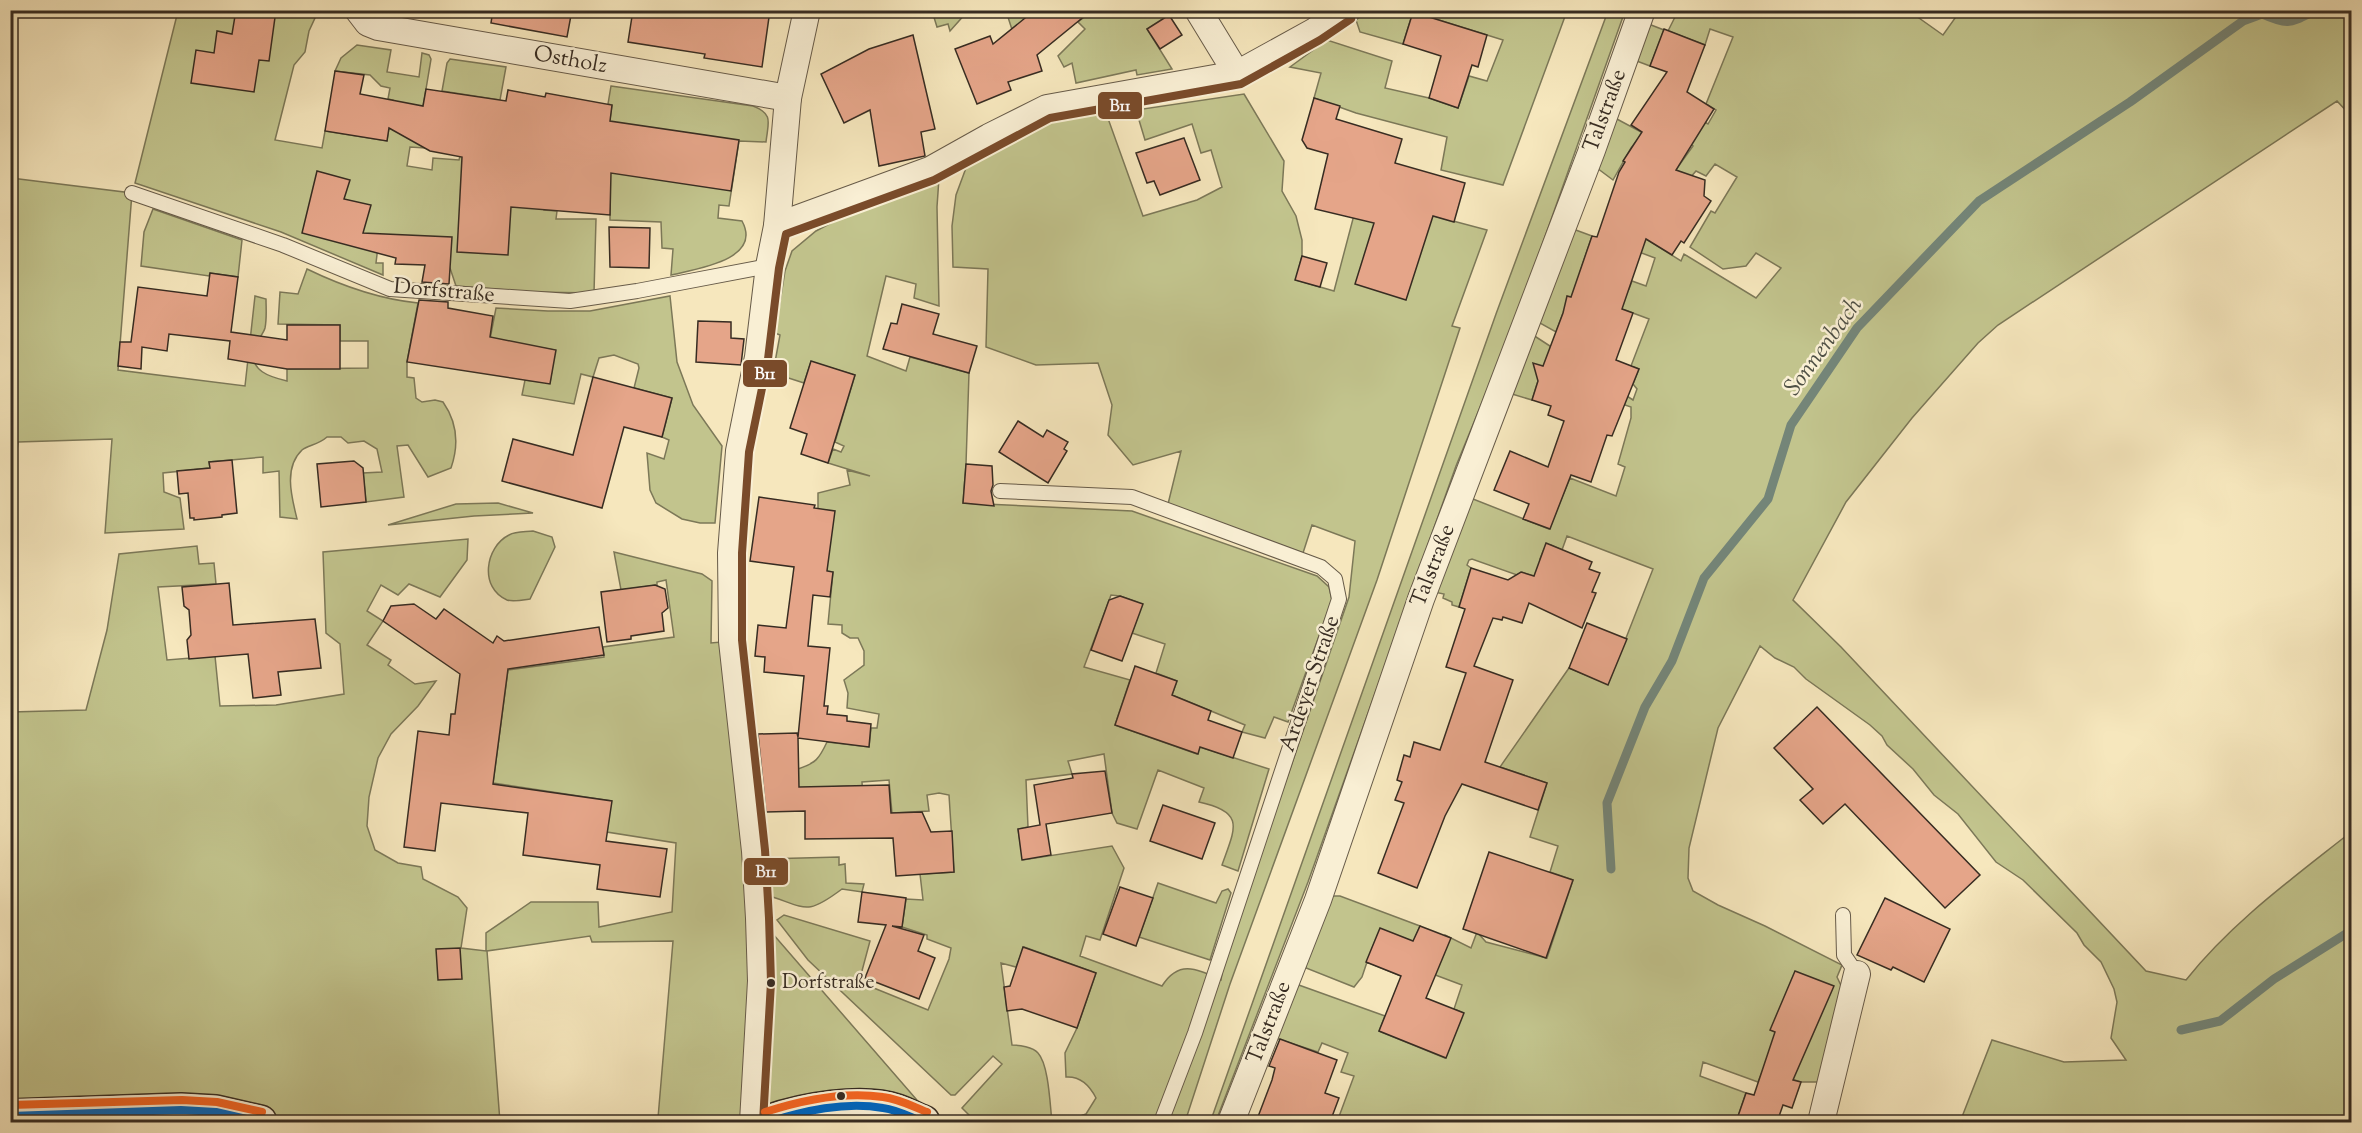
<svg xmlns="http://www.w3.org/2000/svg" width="2362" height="1133" viewBox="0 0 2362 1133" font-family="'Sorts Mill Goudy',serif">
<rect width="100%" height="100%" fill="#f6e7bd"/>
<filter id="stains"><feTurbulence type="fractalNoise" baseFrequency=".00333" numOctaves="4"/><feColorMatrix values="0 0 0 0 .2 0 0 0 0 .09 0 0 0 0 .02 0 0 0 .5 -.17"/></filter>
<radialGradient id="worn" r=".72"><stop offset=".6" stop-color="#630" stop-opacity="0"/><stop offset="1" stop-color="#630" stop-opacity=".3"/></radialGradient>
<g fill="#c2c48d" stroke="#7c7858" stroke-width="1.5">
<polygon points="1369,10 1567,11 1503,185 1441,170 1447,137 1356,113 1314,98 1321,73 1290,67 1327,40 1392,61 1385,88 1429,98 1458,108 1469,76 1487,81 1503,40 1413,12 1403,44 1360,32 1356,20"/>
<polygon points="178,11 331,11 331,13 316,16 309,31 305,52 294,65 275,140 322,148 325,131 387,141 393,100 388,99 390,88 381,86 370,75 335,71 341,58 357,45 391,50 387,72 419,77 422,53 429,55 431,59 422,113 425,148 410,147 407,166 432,170 433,158 459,160 462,149 546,185 544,210 557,211 556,219 596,219 594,293 531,292 456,286 450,268 379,238 376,263 383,263 383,275 281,232 135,183"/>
<polygon points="932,11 932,10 973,11 967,12 950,31 948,24 937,27"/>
<polygon points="1006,11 1035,11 1017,45"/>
<polygon points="1092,11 1163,11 1169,15 1147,29 1172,69 1137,75 1136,70 1076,83 1072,63 1064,67 1058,56 1085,29 1078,22"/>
<polygon points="1608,11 1625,11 1513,327 1456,466 1308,882 1216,1121 1211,1120 1496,314"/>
<path d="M1665,11h244l34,24 15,-21 -4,-3h397v105l-14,-15 -339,224 -20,18 -66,75 -66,84 -53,98 48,47 305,324 40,9c46,-58 107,-102 165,-148v290h-391l32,-82 72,22 62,-2 -15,-22 6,-36 -3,-13 -13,-27 -17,-17 -7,-12 -54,-53 -27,-18 -38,-48 -24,-19 -21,-26 -26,-24 -5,-9 -12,-11 -64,-46 -12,-12 -19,-9 -15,-12 -42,82 -29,120 -1,30 5,13 25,14 47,21 77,39 -5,12 8,17 -23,88h-21l-38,-12 -5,12 -55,-20 -3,14 46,17 -10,29h-399l17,-46 -13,-4 7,-19 -26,-10 -4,9 -43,-14 21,-54 89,32 -6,15 66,27 18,-45 -9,-4 8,-24 -56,-21 -5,12 -34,-14 -5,15 -8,10 -48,-19 -4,-12 24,-60h14l80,30 -10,24 25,9 10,-24 26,13 6,-16 9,10 61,16 26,-78 -23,-8 8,-26 -28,-9 17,-54 -47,-16 69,-99 39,16 45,-115 -86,-33 -5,14 -11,-5 -7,4 -4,10 2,5 -7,19 -2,-7 -11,-4 -5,3 -45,-16 -3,1 -2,5 4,3 -12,39 -7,-2v-3l-9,-4 1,-4 -10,-2 34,-95 81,32 21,-51 46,18 9,-29 -7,-3 13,-46v-11l-38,-13 -55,-13 -6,19 -20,-6 21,-59 100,65 4,-11 -4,-5 6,-15 -8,-3 18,-47 -43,-16 -37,-6 -13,35 -18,-10 35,-93 19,7 -12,36 49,17 3,-8 14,5 9,-28 -32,-12 6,-18 52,33 3,-7 72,44 25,-30 -25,-15 -10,13 -23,3 -33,-22 21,-36 4,2 22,-36 -22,-13 -9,12 -10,-5 -7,8 -14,-8 18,-25 -32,-18 16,-22 31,18 8,-14 -10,-6 27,-67 -23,-8 -5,16 -37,-14 8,-16z"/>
<polygon points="1646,23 1664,30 1650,66 1634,60"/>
<polygon points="450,59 506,67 500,100 442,91 447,63"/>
<path d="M611,86l142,20c21,8 15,17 13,36l-27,-1 -10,65 -10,-1 -1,13 24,3c21,39 -46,48 -71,54l2,-26 -11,-1 -1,-26 -51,-2v-27l-45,-40 45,-34 2,-14 -4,-1z"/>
<path d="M1244,94l40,67 -2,30 14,25 6,24v16l-6,24 38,11 25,-95 128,34 -35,96 8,2 -83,252 -147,404 -45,138h-117v-2l18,-6 10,-16c-6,-12 -15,-22 -30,-21l-1,-24 12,-25 19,-55 -72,-26 -8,20 -15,-4 11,82c7,0 21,2 26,8 11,12 12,53 14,69h-76l-14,-14 40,-44 -9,-8 -38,39h-4l-143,-135 -31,-40 7,-5 86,26 -11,41 69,28 21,-51 2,-11 -24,-9v-4l-25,-8 4,-28 17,1 -3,-26 34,-2 -5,-77 -10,-2 -12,2 2,16 -37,2 -3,-33 -27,2 3,56 -16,-52 -59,3 8,-20c18,-6 21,-10 29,-27l42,5 2,-19h6l2,-14 -32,-6 1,-15 -4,-13 20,-15v-14l-6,-13h-8l-8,-5v-8l-14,-1 5,-52 -15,-2v-77l32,-8 -3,-15 23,6 -42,-13 5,-14 8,3 3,-6 -9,-4 20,-67 -44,-13 -7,21 -31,-10 7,-38 -5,-2 10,-62 7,-20 24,-20 28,-15 95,-38 -2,29 2,99 -25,-8 2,-14 -30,-8 -19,80 39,15 4,-14 59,16 -3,91 -3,39 169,8 185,65 12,11 3,13 -44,122 -14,-5 -9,21 -23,-6 3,-7 -73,-30 5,-14 -21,-8 9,-29 -33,-11 8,-23 -3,-8 -17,-6 -9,-1 -27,72 46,13 -15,45 82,29 3,-7 69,22 -31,102 -16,-6c13,-37 24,-53 -23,-63l5,-14 -46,-18 -21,59 -20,-6 -5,-10 -8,-59 -36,7 4,13 -46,6 2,47 -10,2 5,31 89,-14 12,22 -24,72 -14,-4 -6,20 82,30c17,-27 35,-17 59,-6l3,-19 125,-364 6,-56 -43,-16 -9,28 -135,-49 13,-53 -48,14 -25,-30 4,-30 -14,-42 -62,2 -50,-18 2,-78 -35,-2 -1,-41 4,-31 10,-27 54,-33 41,-16 44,-9 38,106 54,-16 25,-13 -11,-37 -10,3 -9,-29 -47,16 -9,-30z"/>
<polygon points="1615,118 1643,133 1631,148 1613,180 1597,168"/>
<path d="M11,178l121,15 -14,177 127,16 10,-90 11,3c0,9 1,19 -1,29 -2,7 -9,13 -11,21 -5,22 16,28 33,32v-12l81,-1v-27h-28v-16l-62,-1 2,-32 18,2 9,-25c35,17 72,30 111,34l-11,59v15l7,1 2,20 6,4 13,-2 8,2c14,20 16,43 8,66l-23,9 -20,-32 -11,1 7,51 -38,5 -3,-29 19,-1 -5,-23 -13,-8 -16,2 -7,-6h-14c-9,8 -19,8 -25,13 -19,18 -10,48 -5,69l-17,-2 -1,-46 -16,2v-16l-54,5 1,6 -47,5 1,19 16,6 4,31 -79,4 7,-94 -94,3 -7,60z"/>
<polygon points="153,209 242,240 238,277 210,273 209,276 141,266 144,232"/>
<polygon points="670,296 677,362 693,405 722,446 715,523 700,523 682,519 656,503 650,490 647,453 664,459 669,440 662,437 672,398 634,388 639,368 638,364 614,355 599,358 593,377 581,374 574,404 522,395 525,380 550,383 555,350 490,339 496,308 548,311 590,311"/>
<polygon points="498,503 533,513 474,516 388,525 456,504"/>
<path d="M533,531l19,6 3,10 -25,52c-7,1 -17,3 -23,1 -28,-12 -22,-53 2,-65 7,-4 16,-3 24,-4z"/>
<polygon points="468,539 467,560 440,597 409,584 398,595 381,585 367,611 383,621 367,645 391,660 388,665 415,684 436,681 418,706 391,734 378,758 369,797 367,826 375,850 398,863 421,867 423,879 458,897 467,908 461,948 486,951 486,933 531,902 598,902 599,927 672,912 676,843 607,832 611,801 493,783 508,670 604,657 603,647 674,637 666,580 657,582 657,585 621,590 614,552 702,574 712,581 711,643 732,641 759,918 936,1122 895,1110 768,1122 642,1122 658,1118 673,941 592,942 590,936 487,951 500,1122 260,1122 11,1116 11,712 86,710 107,630 119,554 197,546 199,564 214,563 216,584 158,587 167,660 215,656 220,706 276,705 344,694 340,644 326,633 323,552"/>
<path d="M839,857v8l6,-1 1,19 18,1 -2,8 -20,-3c-36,27 -35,19 -75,6l-3,-36z"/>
<polygon points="1158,883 1216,903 1222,891 1228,889 1231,893 1210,960 1139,937"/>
</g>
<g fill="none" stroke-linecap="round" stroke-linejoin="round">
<g stroke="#748578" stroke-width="9">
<path d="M1611,869l-4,-66 38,-96 27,-46 32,-83 64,-79 23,-74 66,-97 122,-127 151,-99 113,-81 19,-7c27,12 28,9 54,-4"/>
<polyline points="2181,1030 2220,1021 2274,979 2352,930"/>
</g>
</g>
<g fill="#e5a589" stroke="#372c22" stroke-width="1.5">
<polygon points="236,10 276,10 269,61 259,60 254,92 191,83 196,50 214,53 217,31 232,34"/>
<polygon points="493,10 572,10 567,37 491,23"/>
<polygon points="633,10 677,10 711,16 712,10 728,10 769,17 762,67 704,58 705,54 628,42"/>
<polygon points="1035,10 1092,10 1037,55 1042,71 1008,82 1011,90 977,104 955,49 990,36 993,44"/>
<polygon points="1413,12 1487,35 1478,67 1472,65 1458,108 1429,98 1441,56 1403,44"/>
<polygon points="1169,15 1182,35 1160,49 1147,29"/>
<polygon points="1664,29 1705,45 1687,92 1714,109 1676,170 1705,180 1704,196 1711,201 1684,243 1681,241 1672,255 1646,239 1622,309 1633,313 1616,360 1639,369 1612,436 1607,435 1591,482 1571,475 1550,529 1523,519 1529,504 1494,490 1510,451 1548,467 1564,421 1548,415 1551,406 1532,400 1538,381 1533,363 1543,366 1563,313 1567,296 1571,297 1592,236 1597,237 1619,172 1625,162 1623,161 1642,132 1631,125 1667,72 1650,66"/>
<polygon points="913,35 935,129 921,132 925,156 879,166 870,110 844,123 821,74 869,49"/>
<polygon points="335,71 364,75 360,94 423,106 426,89 506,101 508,90 545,97 546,93 612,105 610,121 739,140 731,191 611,173 610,215 511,207 508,255 457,252 462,157 430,151 389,128 387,141 325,131"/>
<polygon points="1314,98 1340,106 1336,119 1402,139 1395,163 1465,183 1454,222 1433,216 1406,300 1355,284 1374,223 1315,209 1328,154 1307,148 1302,140"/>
<polygon points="1184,138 1200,180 1160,195 1154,181 1147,183 1136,153"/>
<polygon points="317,171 350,180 344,199 371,205 363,233 452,237 449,284 422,282 425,265 395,264 396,258 302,233"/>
<polygon points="609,227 650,228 649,268 610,267"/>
<polygon points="1302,256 1327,263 1320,287 1295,280"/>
<polygon points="210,273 238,277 231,332 287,340 287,325 340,325 340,369 287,369 228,359 230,341 169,334 167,351 142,347 141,369 118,366 120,342 131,342 138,287 207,296"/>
<polygon points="419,300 448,302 448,308 493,316 490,337 556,350 550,384 407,362"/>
<polygon points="902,304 939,314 933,334 977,346 969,373 883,349 891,323 897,324"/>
<polygon points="698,321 731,322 731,338 744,339 741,365 696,362"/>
<polygon points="811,361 855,375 828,463 801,454 807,434 790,428"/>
<polygon points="593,377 672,398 662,437 624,427 602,508 502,481 513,439 573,455"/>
<polygon points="1018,421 1043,437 1047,430 1068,442 1064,449 1067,451 1048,483 999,452"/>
<polygon points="232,460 237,513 222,515 222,517 194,520 194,518 190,518 188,493 179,494 177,471 210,468 209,462"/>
<polygon points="354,461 363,468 366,502 321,507 317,464"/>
<polygon points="966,464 992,466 993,485 991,491 994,506 963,503"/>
<polygon points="759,497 815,505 814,508 835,511 827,571 833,572 830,597 813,595 808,646 830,648 824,706 828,706 827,714 847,716 847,721 871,724 869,747 798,738 799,787 889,785 891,813 922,812 931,832 952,831 954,872 896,876 893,838 805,839 805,811 766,812 758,734 797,733 798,737 804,676 764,672 765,657 755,656 758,625 786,628 794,567 750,561"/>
<polygon points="1546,543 1592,562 1589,569 1600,573 1592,592 1596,593 1582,628 1529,603 1522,623 1503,617 1502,620 1493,618 1474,666 1513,680 1485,762 1547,783 1538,810 1462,784 1445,816 1417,888 1378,873 1404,803 1395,800 1402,782 1397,780 1404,755 1410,757 1414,742 1440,750 1466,673 1446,667 1465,609 1459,607 1471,568 1508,580 1521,572 1534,576"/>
<polygon points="229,583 233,625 315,619 321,668 278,672 281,695 253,698 248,654 189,659 187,640 191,635 189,610 184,606 182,587"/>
<polygon points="655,585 665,589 668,608 662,613 664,631 631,636 631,639 607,642 601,592"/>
<polygon points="1120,596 1143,604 1122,661 1091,650 1109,600"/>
<polygon points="414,604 436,619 444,609 493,643 497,636 504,641 599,627 604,655 508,669 493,784 612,801 606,841 667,849 660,897 597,889 600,865 523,855 528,813 441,803 435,851 404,847 418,731 449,735 451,714 455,714 460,674 383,621 391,606"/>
<polygon points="1587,623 1627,639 1608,685 1569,668"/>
<polygon points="1135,666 1177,681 1172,695 1211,711 1208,720 1242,732 1233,758 1200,747 1198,754 1115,725"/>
<polygon points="1817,707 1980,875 1945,908 1845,804 1823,824 1800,800 1813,789 1774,748"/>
<polygon points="1105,771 1112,813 1046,824 1051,855 1022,860 1018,829 1040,825 1034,785 1073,778 1072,774"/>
<polygon points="1163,805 1215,823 1202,859 1150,841"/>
<polygon points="1489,852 1573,880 1546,958 1463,929"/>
<polygon points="1120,887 1153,898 1136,946 1103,934"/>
<polygon points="862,892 906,898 902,927 892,926 924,935 918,951 935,958 919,999 865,978 886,925 858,922"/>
<polygon points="1885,898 1950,929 1924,982 1893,967 1891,970 1857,955"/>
<polygon points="1420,926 1451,938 1426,998 1464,1013 1446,1058 1379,1031 1401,976 1366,962 1380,928 1413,941"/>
<polygon points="1023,947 1096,973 1077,1028 1022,1009 1007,1011 1004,987 1010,986"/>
<polygon points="460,948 462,979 438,980 436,949"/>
<polygon points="1795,971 1834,986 1793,1080 1801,1082 1792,1108 1783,1105 1777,1122 1736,1122 1746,1093 1754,1095 1775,1032 1770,1030"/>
<polygon points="1280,1039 1337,1060 1325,1093 1339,1098 1330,1122 1256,1122 1272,1080 1275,1068 1269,1066"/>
</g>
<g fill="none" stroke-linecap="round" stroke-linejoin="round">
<defs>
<g id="lane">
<polyline points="132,193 283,245 390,289 570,301 637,291 769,266"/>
<polyline points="1000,491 1132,497 1321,567 1335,579 1339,599 1195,1033 1161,1122"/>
<polyline points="1843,915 1844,955 1857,974"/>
</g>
<g id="street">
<polyline points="358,10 368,23 378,27 788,98"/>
<polyline points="1198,10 1237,74"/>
<polyline points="777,226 930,170 989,137 1047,108 1237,74 1315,31 1345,10"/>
<polyline points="753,1122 761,981 759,918 755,851 732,641 731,553 739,451 758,357 769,266 777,226 788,98 807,10"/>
<polyline points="1231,1122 1318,900 1421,599 1592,150 1642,10"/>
<polyline points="1821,1122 1857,974"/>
</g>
<g id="secondary">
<polyline points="10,1116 181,1110 216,1112 260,1122"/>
<path d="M768,1122c34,-12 94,-23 129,-11 9,3 18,8 26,11"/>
</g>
</defs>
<use href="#lane" stroke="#675b49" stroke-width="16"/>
<use href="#street" stroke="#675b49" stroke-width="28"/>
<use href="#secondary" stroke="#372c22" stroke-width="36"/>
<use href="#lane" stroke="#f9efd4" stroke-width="14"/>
<use href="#street" stroke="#f9efd4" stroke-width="26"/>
<use href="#secondary" stroke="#f9efd4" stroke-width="33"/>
<defs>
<g id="bus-1">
<polyline points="10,1116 181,1110 216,1112 260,1122"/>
<path d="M768,1122c36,-11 77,-21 115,-14 15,2 27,9 40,14"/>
</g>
<g id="bus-2">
<polyline points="124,1122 181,1121 215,1122"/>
<polyline points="763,1122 771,982 769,918 765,850 742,640 742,553 749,452 768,359 779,268 786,234 934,180 1050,118 1241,84 1320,40 1351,19"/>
</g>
<g id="bus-3">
<polyline points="10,1105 182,1100 217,1102 262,1112"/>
<path d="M765,1112c37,-12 79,-21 118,-15 16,2 29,9 44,15"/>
</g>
</defs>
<use href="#bus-1" stroke="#f9efd4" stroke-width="12"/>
<use href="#bus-2" stroke="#f9efd4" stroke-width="12"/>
<use href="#bus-3" stroke="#f9efd4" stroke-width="12"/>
<use href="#bus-1" stroke="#0065bd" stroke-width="8"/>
<use href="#bus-2" stroke="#7a4b2a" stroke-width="8"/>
<use href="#bus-3" stroke="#f26522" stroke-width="8"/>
</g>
<g fill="#372c22" stroke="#f9efd4" stroke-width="2">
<circle cx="771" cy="983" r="5"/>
<circle cx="841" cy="1096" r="5"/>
</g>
<g text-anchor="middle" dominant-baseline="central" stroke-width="5" stroke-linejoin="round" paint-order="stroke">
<g font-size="20" fill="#372c22" stroke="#f9efd4" text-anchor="start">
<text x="782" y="983">Dorfstraße</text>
</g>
<g font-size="22" fill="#372c22" stroke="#f9efd4">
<text transform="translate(570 61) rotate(10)">Ostholz</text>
<text transform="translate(1606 111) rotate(-70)">Talstraße</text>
<text transform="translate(444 292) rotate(5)">Dorfstraße</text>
<text transform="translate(1434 566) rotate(-69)">Talstraße</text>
<text transform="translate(1311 684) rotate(-71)">Ardeyer Straße</text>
<text transform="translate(1270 1023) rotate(-69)">Talstraße</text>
</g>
<g font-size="24" font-style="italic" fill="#505146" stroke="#f9efd4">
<text transform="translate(1824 347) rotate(-54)">Sonnenbach</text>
</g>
</g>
<g stroke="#f9efd4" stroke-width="2">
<rect x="1097" y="91" width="46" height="29" rx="6" fill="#7a4b2a"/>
<rect x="742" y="359" width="46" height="29" rx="6" fill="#7a4b2a"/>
<rect x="743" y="857" width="46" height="29" rx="6" fill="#7a4b2a"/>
</g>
<g font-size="16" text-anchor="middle" font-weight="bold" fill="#fff">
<text x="1120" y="111">B11</text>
<text x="765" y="379">B11</text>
<text x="766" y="877">B11</text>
</g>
<rect width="2362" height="1133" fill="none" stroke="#f6e7bd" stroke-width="36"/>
<rect x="12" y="12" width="2338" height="1109" fill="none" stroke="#372c22" stroke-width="3"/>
<rect x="18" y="18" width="2326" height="1097" fill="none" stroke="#372c22" stroke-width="1.5"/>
<rect width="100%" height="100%" filter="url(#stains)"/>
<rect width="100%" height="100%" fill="url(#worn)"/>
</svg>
